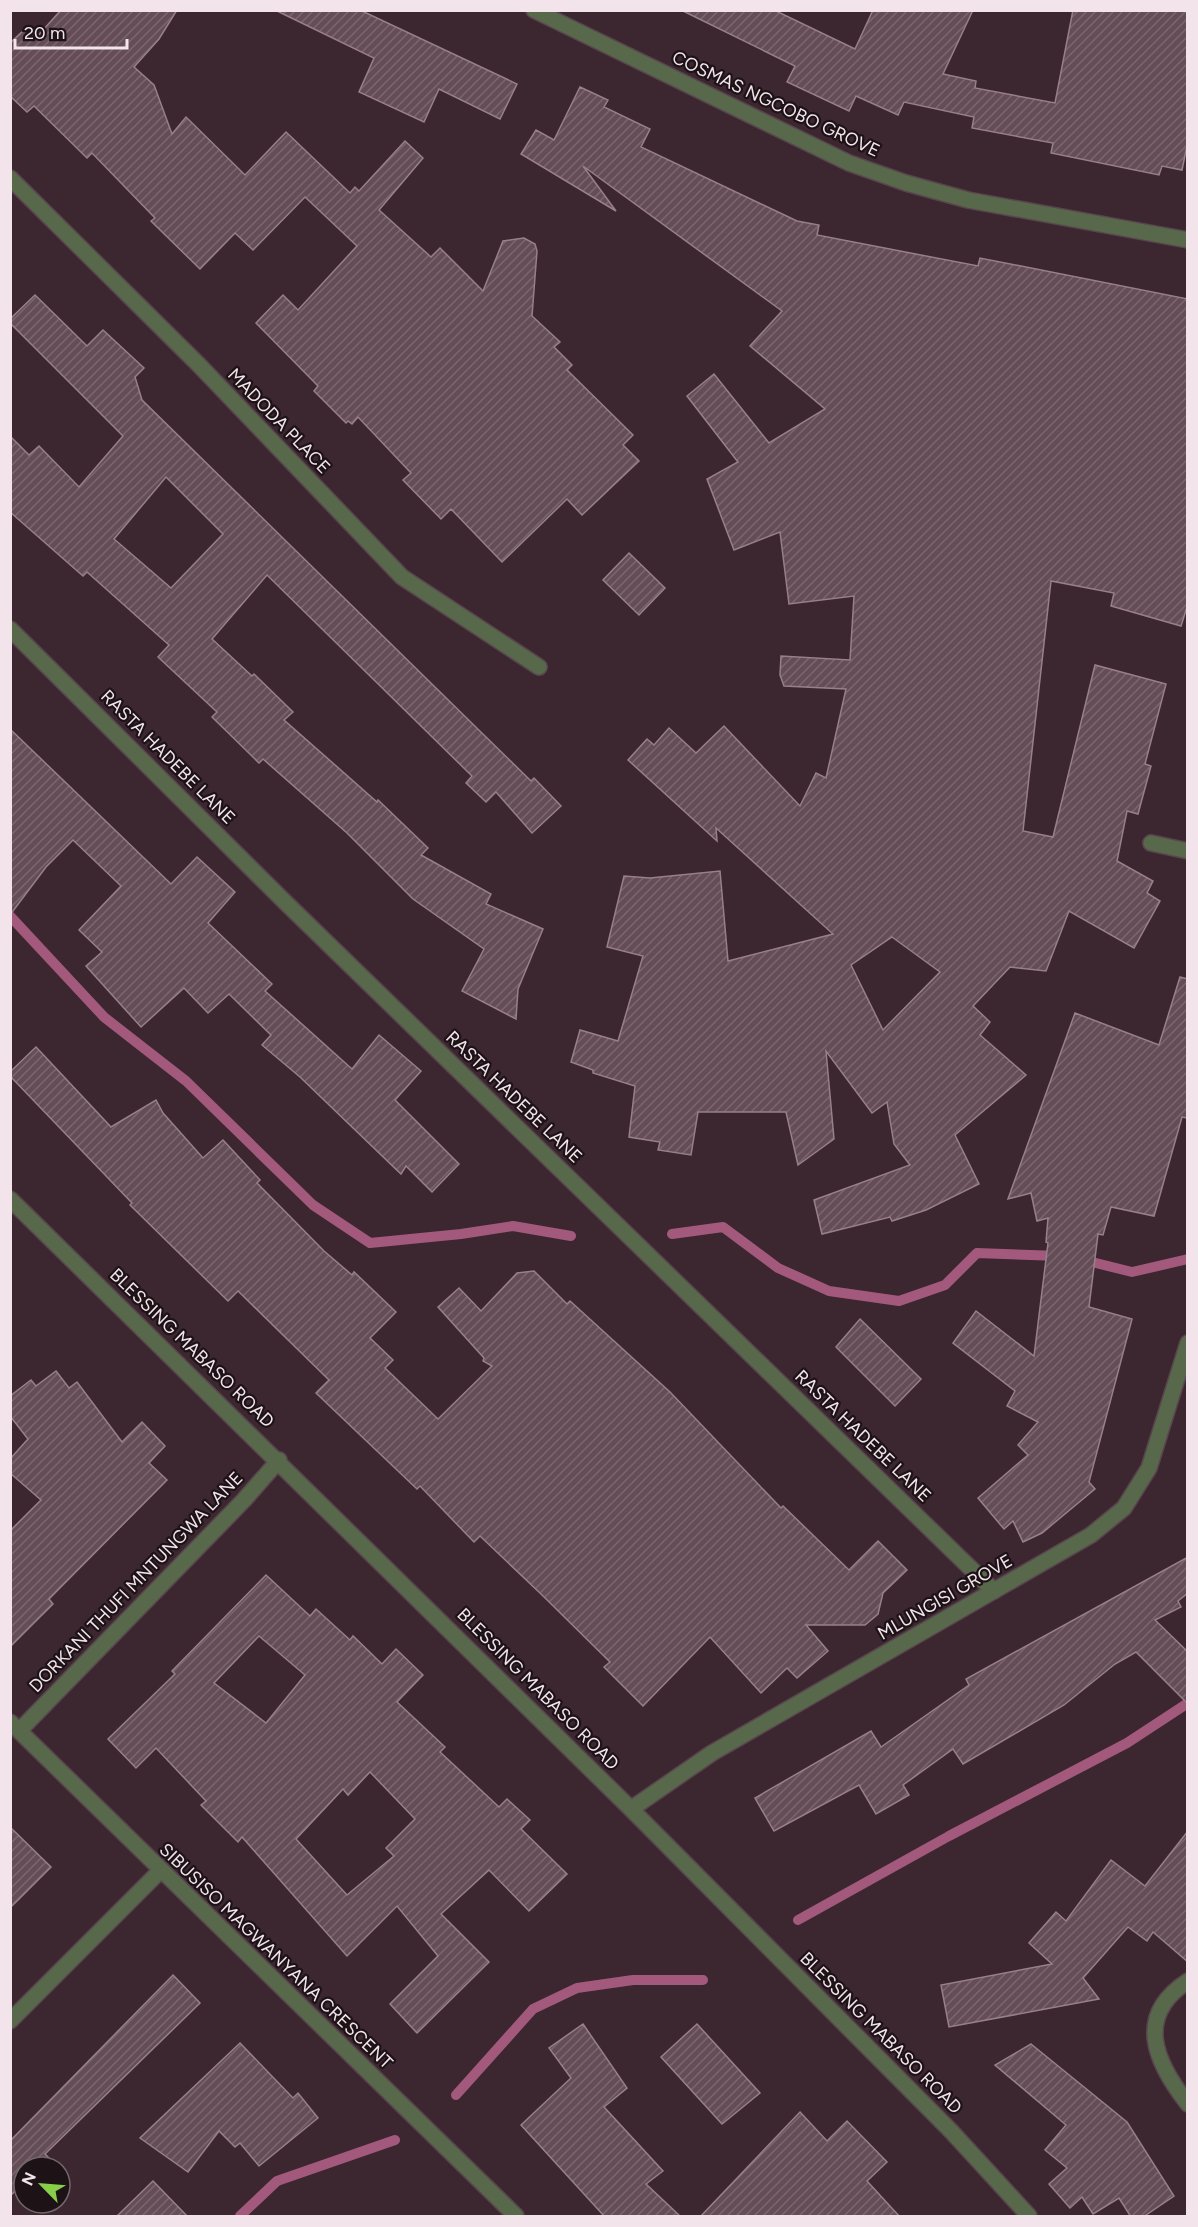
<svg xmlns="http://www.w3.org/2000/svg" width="1198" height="2227" viewBox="0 0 1198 2227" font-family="Figtree,sans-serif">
<defs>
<pattern id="building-hatch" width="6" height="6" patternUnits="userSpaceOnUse" patternTransform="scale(1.5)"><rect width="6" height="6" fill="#644d56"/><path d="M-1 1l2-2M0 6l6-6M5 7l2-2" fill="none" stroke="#7b666e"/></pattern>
</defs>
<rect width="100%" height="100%" fill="#3c2730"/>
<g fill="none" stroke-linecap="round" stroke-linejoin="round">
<g stroke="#a3597c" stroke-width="10">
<polyline points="10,916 104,1017 186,1081 313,1205 370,1243 461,1234 513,1226 571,1236"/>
<polyline points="672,1234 723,1227 778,1268 829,1291 899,1301 945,1285 977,1253 1059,1256"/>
<polyline points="1080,1259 1132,1272 1188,1259"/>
<polyline points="798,1920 949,1836 1127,1743 1188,1703"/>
<polyline points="456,2095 533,2009 577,1988 633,1980 703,1980"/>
<polyline points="240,2216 277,2181 395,2140"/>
</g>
</g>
<g fill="url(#building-hatch)" stroke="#997f8a" stroke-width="1.5" fill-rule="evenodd">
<polygon points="61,10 177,10 159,39 134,67 154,85 172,134 186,117 245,175 286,132 350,193 355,187 359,191 405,141 423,158 379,210 431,257 440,248 483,291 503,241 524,238 535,244 537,251 532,316 560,342 554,347 572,365 567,370 633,435 623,445 639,461 582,515 567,499 502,562 451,509 441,519 403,480 411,473 358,417 352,424 348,421 346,423 314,391 318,386 256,323 283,295 298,310 357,246 305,197 253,250 235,233 200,269 151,221 155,218 92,153 87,158 34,106 27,112 10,96 10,43 25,29 35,39"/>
<polygon points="275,10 360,10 517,84 500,119 439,89 424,122 359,92 374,58"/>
<polygon points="681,10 774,10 855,49 873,10 973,10 943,74 976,81 975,88 1055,103 1073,10 1188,10 1188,141 1182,170 1162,166 1159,175 1051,153 1053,143 972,128 974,117 904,102 898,115 856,96 849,111 787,82 795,66"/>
<path d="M580,87l28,13 -4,7 46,22 -9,18 156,74 22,4 -2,10 161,31 2,-8 208,41v305l-7,22 -70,-20 3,-13 -63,-12 -28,250 30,6 42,-172 71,19 -21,80 6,2 -13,48 -11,-3 -10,50 36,20 -6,12 13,8 -26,47 -65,-37 -23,60 -36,-4 -37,39 17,16 -10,13 46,40 -71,60 24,49 -53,26 -34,11 -2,-4 -68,17 -8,-34 96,-35 -16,-21 -7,-42 -15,11 -46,-62 8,88 -36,26 -12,-53h-88l-7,43 -33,-5 2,-8 -31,-5 6,-51 -42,-13v-3l-22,-8 9,-32 38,11 25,-85 -36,-9 17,-71 26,2 70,-7 8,90 105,-27 -117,-106 1,13 -89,-81 19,-21 7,6 15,-17 27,25 28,-27 76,80 16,-33 10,5 20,-89 -62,-3 -4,-11 1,-19 69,4 4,-64 -65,8 -9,-72 -46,18 -27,-71 31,-17 -51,-66 27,-22 55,69 56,-34 -75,-63 32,-35 -199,-145 33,45 -95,-57 15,-24 18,10zM892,937l48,35 -57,58 -32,-65z"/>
<path d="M35,295l52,51 16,-16 41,38 -9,9 7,23 389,381 3,-3 27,28 -29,27 -36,-41 -10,10 -20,-19 6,-7 -205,-201 -55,64 40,37 2,-2 39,38 -9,8 93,82 1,-2 50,48 -7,7 70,39 -5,10 57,25 -25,60 -2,30 -54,-28 22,-42 -71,-50 -66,-66 -84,-74 -4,4 -47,-46 5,-5 -59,-55 11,-12 -82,-73 -4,4 -73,-64v-76l19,19 10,-9 40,41 44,-51 -113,-113v-4zM166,477l57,57 -52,54 -57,-49z"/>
<polygon points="629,553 665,588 639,615 603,580"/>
<polygon points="10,729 171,884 197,857 235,892 208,923 272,984 265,991 352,1069 379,1035 421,1071 395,1100 459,1164 432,1192 406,1166 401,1174 300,1077 262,1045 271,1035 229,994 208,1013 184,988 141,1027 86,966 102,952 79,930 121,886 73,840 46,867 10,915"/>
<polygon points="1180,977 1188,979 1188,1118 1182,1117 1154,1216 1111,1207 1103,1235 1098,1234 1089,1307 1132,1319 1089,1482 1095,1489 1042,1533 1023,1542 1013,1521 1004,1529 978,1498 1028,1455 1018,1445 1038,1422 1007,1406 1015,1391 953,1343 976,1311 1034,1356 1048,1243 1046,1242 1048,1218 1037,1221 1031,1193 1008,1199 1075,1013 1159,1045"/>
<polygon points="36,1047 111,1127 156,1100 163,1113 203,1158 223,1140 260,1180 257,1183 324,1251 352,1275 354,1272 396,1312 370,1338 393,1360 385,1368 438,1419 492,1366 483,1361 484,1358 438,1307 459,1288 481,1311 517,1273 534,1271 567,1304 570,1301 670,1392 781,1508 783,1506 849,1570 878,1541 907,1570 883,1593 878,1614 865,1625 806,1625 828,1651 797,1678 787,1668 761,1693 710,1637 643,1706 604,1667 610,1662 541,1594 480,1536 474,1542 420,1486 417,1489 316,1393 329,1380 238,1291 228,1301 130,1205 132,1203 10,1076 10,1072"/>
<polygon points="860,1319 921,1379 895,1406 836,1347"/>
<polygon points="56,1371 69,1388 77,1382 122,1442 142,1422 165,1446 149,1463 167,1480 49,1599 53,1604 10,1647 10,1531 41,1500 10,1473 10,1459 28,1439 10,1416 10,1396 31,1380 36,1386"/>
<polygon points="1188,1557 1188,1593 1178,1601 1181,1607 1155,1620 1188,1652 1188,1704 1136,1652 1115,1664 1064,1705 963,1764 953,1749 903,1785 909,1795 876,1814 859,1785 774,1831 755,1798 871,1731 881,1747 969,1685 966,1679"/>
<path d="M266,1575l44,41 6,-7 34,31 3,-4 29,28 14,-15 27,26 -26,27 48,45 -5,5 59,55 8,-8 23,21 -9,9 46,45 -38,37 -40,-41 -48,44 48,48 -72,71 -27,-29 48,-48 -41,-50 -50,50 -105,-119 -4,5 -37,-37 5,-4 -50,-53 -20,20 -28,-29 67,-65 -3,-3zM259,1636l46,39 -39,48 -52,-40zM370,1772l45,47 -29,29 8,8 -47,39 -51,-56 47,-50 5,6z"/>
<polygon points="10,1827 51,1867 10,1908"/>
<polygon points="1188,1831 1188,1962 1153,1932 1147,1941 1128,1927 1083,1978 1099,1999 949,2027 941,1985 1052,1964 1029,1943 1056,1912 1066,1921 1111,1860 1145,1886"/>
<polygon points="173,1975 200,2003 45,2154 49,2158 40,2167 24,2167 24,2183 10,2196 10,2141"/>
<polygon points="583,2024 627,2088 604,2107 663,2171 646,2184 681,2217 605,2217 521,2125 571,2078 549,2048"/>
<polygon points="697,2024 760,2093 722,2124 661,2057"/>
<polygon points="240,2043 293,2098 298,2093 318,2118 259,2166 240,2143 235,2147 219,2131 188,2172 140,2138"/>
<polygon points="1031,2044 1127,2122 1174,2196 1143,2217 1131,2217 1119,2198 1093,2214 1082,2197 1070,2208 1049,2184 1067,2168 1045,2150 1066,2125 995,2065"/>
<polygon points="800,2112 827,2141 847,2121 887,2162 867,2181 900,2217 700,2217"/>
<polygon points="153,2181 188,2217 116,2217"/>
</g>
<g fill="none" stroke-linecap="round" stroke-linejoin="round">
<defs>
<g id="street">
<polyline points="534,10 849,163 906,183 968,200 1188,240"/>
<polyline points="10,178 199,365 402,577 539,667"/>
<polyline points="10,629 285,902 994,1591"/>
<polyline points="1151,843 1188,851"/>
<polyline points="10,1199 631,1809 951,2131 1029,2216"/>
<polyline points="10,1722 516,2216"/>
<polyline points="20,1730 244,1500 279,1460"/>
<polyline points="631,1809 712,1753 1091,1535 1124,1508 1149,1468 1188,1343"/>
<path d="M1188,1981c-54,35 -33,81 0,123"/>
<polyline points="10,2021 160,1871"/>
</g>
</defs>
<use href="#street" stroke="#59454e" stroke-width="18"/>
<use href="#street" stroke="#57684b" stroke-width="15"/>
</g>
<g text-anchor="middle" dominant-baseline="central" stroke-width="4.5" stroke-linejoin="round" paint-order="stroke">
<g font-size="18" fill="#f2e4ea" stroke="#1d1317">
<text transform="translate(776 104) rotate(25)">COSMAS NGCOBO GROVE</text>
<text transform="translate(279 421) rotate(46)">MADODA PLACE</text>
<text transform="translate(168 757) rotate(45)">RASTA HADEBE LANE</text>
<text transform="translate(514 1097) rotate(44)">RASTA HADEBE LANE</text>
<text transform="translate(192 1348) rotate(44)">BLESSING MABASO ROAD</text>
<text transform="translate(863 1436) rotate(44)">RASTA HADEBE LANE</text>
<text transform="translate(136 1582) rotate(-46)">DORKANI THUFI MNTUNGWA LANE</text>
<text transform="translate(945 1597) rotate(-30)">MLUNGISI GROVE</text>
<text transform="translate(538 1689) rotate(45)">BLESSING MABASO ROAD</text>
<text transform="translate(276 1956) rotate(44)">SIBUSISO MAGWANYANA CRESCENT</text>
<text transform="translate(881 2033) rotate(45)">BLESSING MABASO ROAD</text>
</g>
</g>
<rect width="1198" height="2227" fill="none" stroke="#f2e4ea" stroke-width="24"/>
<g transform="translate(42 2185) rotate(295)"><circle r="28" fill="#1d1317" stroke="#72676b" stroke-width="1.5"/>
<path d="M0-4.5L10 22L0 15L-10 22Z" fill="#88cf49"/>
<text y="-9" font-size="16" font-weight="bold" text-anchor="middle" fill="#f2e4ea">N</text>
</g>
<path d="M15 39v9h112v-9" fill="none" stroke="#f2e4ea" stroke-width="3"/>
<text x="24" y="39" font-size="18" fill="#f2e4ea" stroke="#1d1317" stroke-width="4.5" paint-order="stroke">20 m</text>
</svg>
